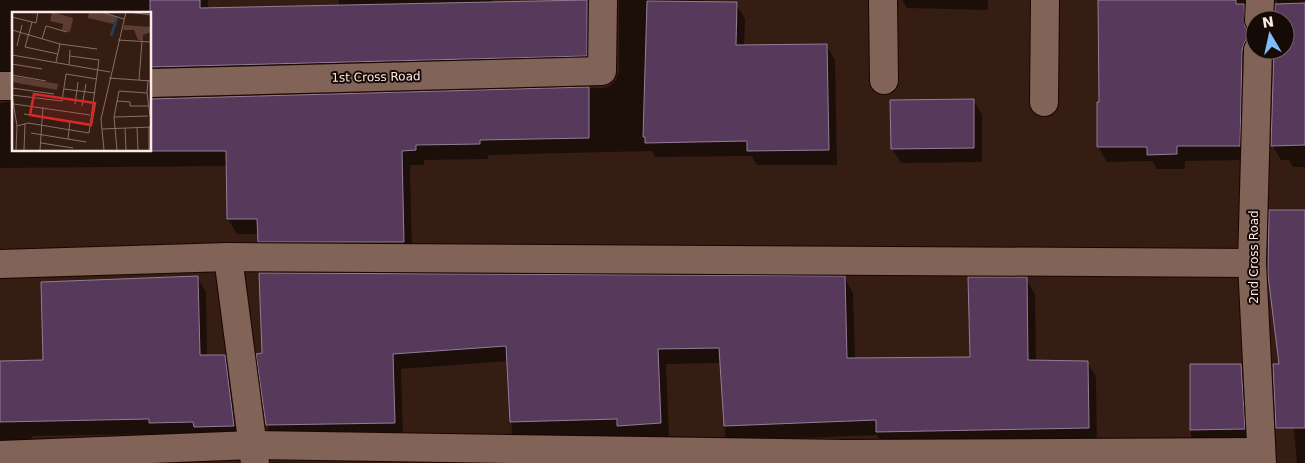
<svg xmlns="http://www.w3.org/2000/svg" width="1305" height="463" viewBox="0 0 1305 463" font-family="'DejaVu Sans',sans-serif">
<rect width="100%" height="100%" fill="#351d13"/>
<g fill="#0007">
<polygon points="0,0 208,0 208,9 339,7 339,0 492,0 492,3 587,0 595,16 595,71 150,85 150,14 14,14 14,86 0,88"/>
<polygon points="619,0 705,0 705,3 736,4 745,19 744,46 826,45 835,60 837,165 757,165 752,156 655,157 652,151 488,155 488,159 424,160 424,165 410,165 412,257 268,256 259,241 259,234 237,234 228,219 227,166 0,168 0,103 14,101 14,150 150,150 150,100 603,88 610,86 616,80 619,71"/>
<polygon points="902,0 988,0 988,10 907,8"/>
<polygon points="1099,0 1266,0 1252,15 1255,50 1248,160 1185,161 1185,169 1157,169 1152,161 1107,162 1098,147 1101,103"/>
<polygon points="1274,0 1305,0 1305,167 1293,167 1289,160 1281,160 1272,145 1275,53 1271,50 1285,50 1285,20 1275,20 1277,1"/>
<polygon points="973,100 982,115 982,162 901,163 892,149"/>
<polygon points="1305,212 1305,463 1297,463 1287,359"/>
<polygon points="197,277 206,292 207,356 224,356 233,371 243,445 159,438 157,434 32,436 33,453 0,457 0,362 44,361"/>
<polygon points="844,277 853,293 855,359 971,358 1026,279 1035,294 1036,361 1087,362 1096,377 1097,452 886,453 877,435 779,439 779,452 734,451 725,436 721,363 666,364 669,438 520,448 512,433 508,361 401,369 403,438 276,444 268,429 258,355"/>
<polygon points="1241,365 1249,380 1251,451 1200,451 1191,436 1191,366"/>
<polygon points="272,462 327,463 271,463"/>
</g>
<g fill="#57395c" stroke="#927e96">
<polygon points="150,0 200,0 200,8 587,0 587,56 150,67"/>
<polygon points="1098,0 1236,0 1236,4 1244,4 1245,27 1255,35 1245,41 1242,50 1240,146 1177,146 1177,154 1147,155 1147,147 1097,147 1097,102 1099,102"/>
<polygon points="647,1 737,2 736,45 827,44 829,150 747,151 747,141 645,143 645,137 643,137"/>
<polygon points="1305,3 1305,145 1271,146 1274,50 1285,50 1285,20 1275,20 1275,4"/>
<polygon points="589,87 589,138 480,140 480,144 416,145 416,150 402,151 404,242 258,242 257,219 227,219 226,151 150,151 150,99"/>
<polygon points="974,99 974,148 891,149 890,100"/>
<polygon points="1269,210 1305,210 1305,428 1276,428 1273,364 1279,364 1268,275"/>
<polygon points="259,273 845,276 847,358 970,357 968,277 1027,277 1028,360 1088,361 1089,428 876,432 876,420 724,426 719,348 658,349 661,423 617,426 617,419 510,422 506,346 393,354 395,423 266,425 256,354 262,353"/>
<polygon points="198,276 200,355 225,355 234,426 194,427 193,422 149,423 149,419 0,422 0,361 43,360 41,282"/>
<polygon points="1190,364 1241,364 1245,429 1190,430"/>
</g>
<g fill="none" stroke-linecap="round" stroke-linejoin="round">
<defs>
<g id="street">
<polyline points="883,0 884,80"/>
<polyline points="1259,20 1260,0"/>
<polyline points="1258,50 1252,263 1262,463"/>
<polyline points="150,83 602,71 603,0"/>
<polyline points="0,86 14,86"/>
<polyline points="1044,102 1045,0"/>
<polyline points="228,257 255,463"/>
<polyline points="0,264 228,257 1252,263"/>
<polyline points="0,455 253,445 845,454 1261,452"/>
</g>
</defs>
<use href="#street" stroke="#1c0601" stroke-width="30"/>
<use href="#street" stroke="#816358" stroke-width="28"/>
</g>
<g text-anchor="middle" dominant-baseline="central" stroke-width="4" stroke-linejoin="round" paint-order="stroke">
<g font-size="12" fill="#fceae4" stroke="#150a06">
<text transform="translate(376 77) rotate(-1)">1st Cross Road</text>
<text transform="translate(1254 257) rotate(-90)">2nd Cross Road</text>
</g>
</g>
<g transform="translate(12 12)">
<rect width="139" height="139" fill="#351d13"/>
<path d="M40,0l21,6 -3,14 -8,-2 1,-6 -13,-3zM77,0h8l20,5 -4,7 -25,-6zM112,13l26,2 1,5 -8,3v6l-5,-1 -4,-10h-11zM0,64l46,8 -1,6 -45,-8z" fill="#5d3d31"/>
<path fill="none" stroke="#224062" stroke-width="2.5" d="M99,24l6,-18"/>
<path fill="none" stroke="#856f67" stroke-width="1" d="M89,0l23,7M117,0l22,3M0,5l20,5 -7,25 33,7M20,10l4,1 2,-11M0,18l48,14 37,5M30,27l4,-13 21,6M106,28l33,2M5,34l5,-21M0,43l98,17M58,44l29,4 -10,73M44,50l4,-18M0,52l30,5M57,53l1,-15M0,63l34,6M97,66l42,3M127,68l3,-39M0,76l42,6M52,77l31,4M135,81l3,23M0,83l50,6 4,-27 31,5M0,83l5,31 -1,24M105,89l13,1v4h18M2,92l76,11M63,92l3,-22M70,94l4,-22M12,102l65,10M102,105l34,-1M5,114l11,-3 61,10M113,116l1,22M125,116l1,22M90,117l49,-2M19,121l55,9M56,127l2,-18M29,131l32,5M12,138l1,-26M28,138l3,-43M92,138l-3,-31 25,-107M105,138l-3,-33 5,-26 28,2 1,-12M137,138v-23"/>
<path fill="#d62828" fill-opacity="0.15" stroke="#d62828" stroke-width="2.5" d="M22,82l61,9 -4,22 -61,-10z"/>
<rect width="139" height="139" fill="none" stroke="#fceae4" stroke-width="2.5"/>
</g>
<g transform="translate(1270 35) rotate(351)"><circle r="24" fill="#150a06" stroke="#71645f"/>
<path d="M0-4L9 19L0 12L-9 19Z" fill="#7fbdfa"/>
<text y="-8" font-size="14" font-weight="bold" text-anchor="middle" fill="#fceae4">N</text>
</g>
</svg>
